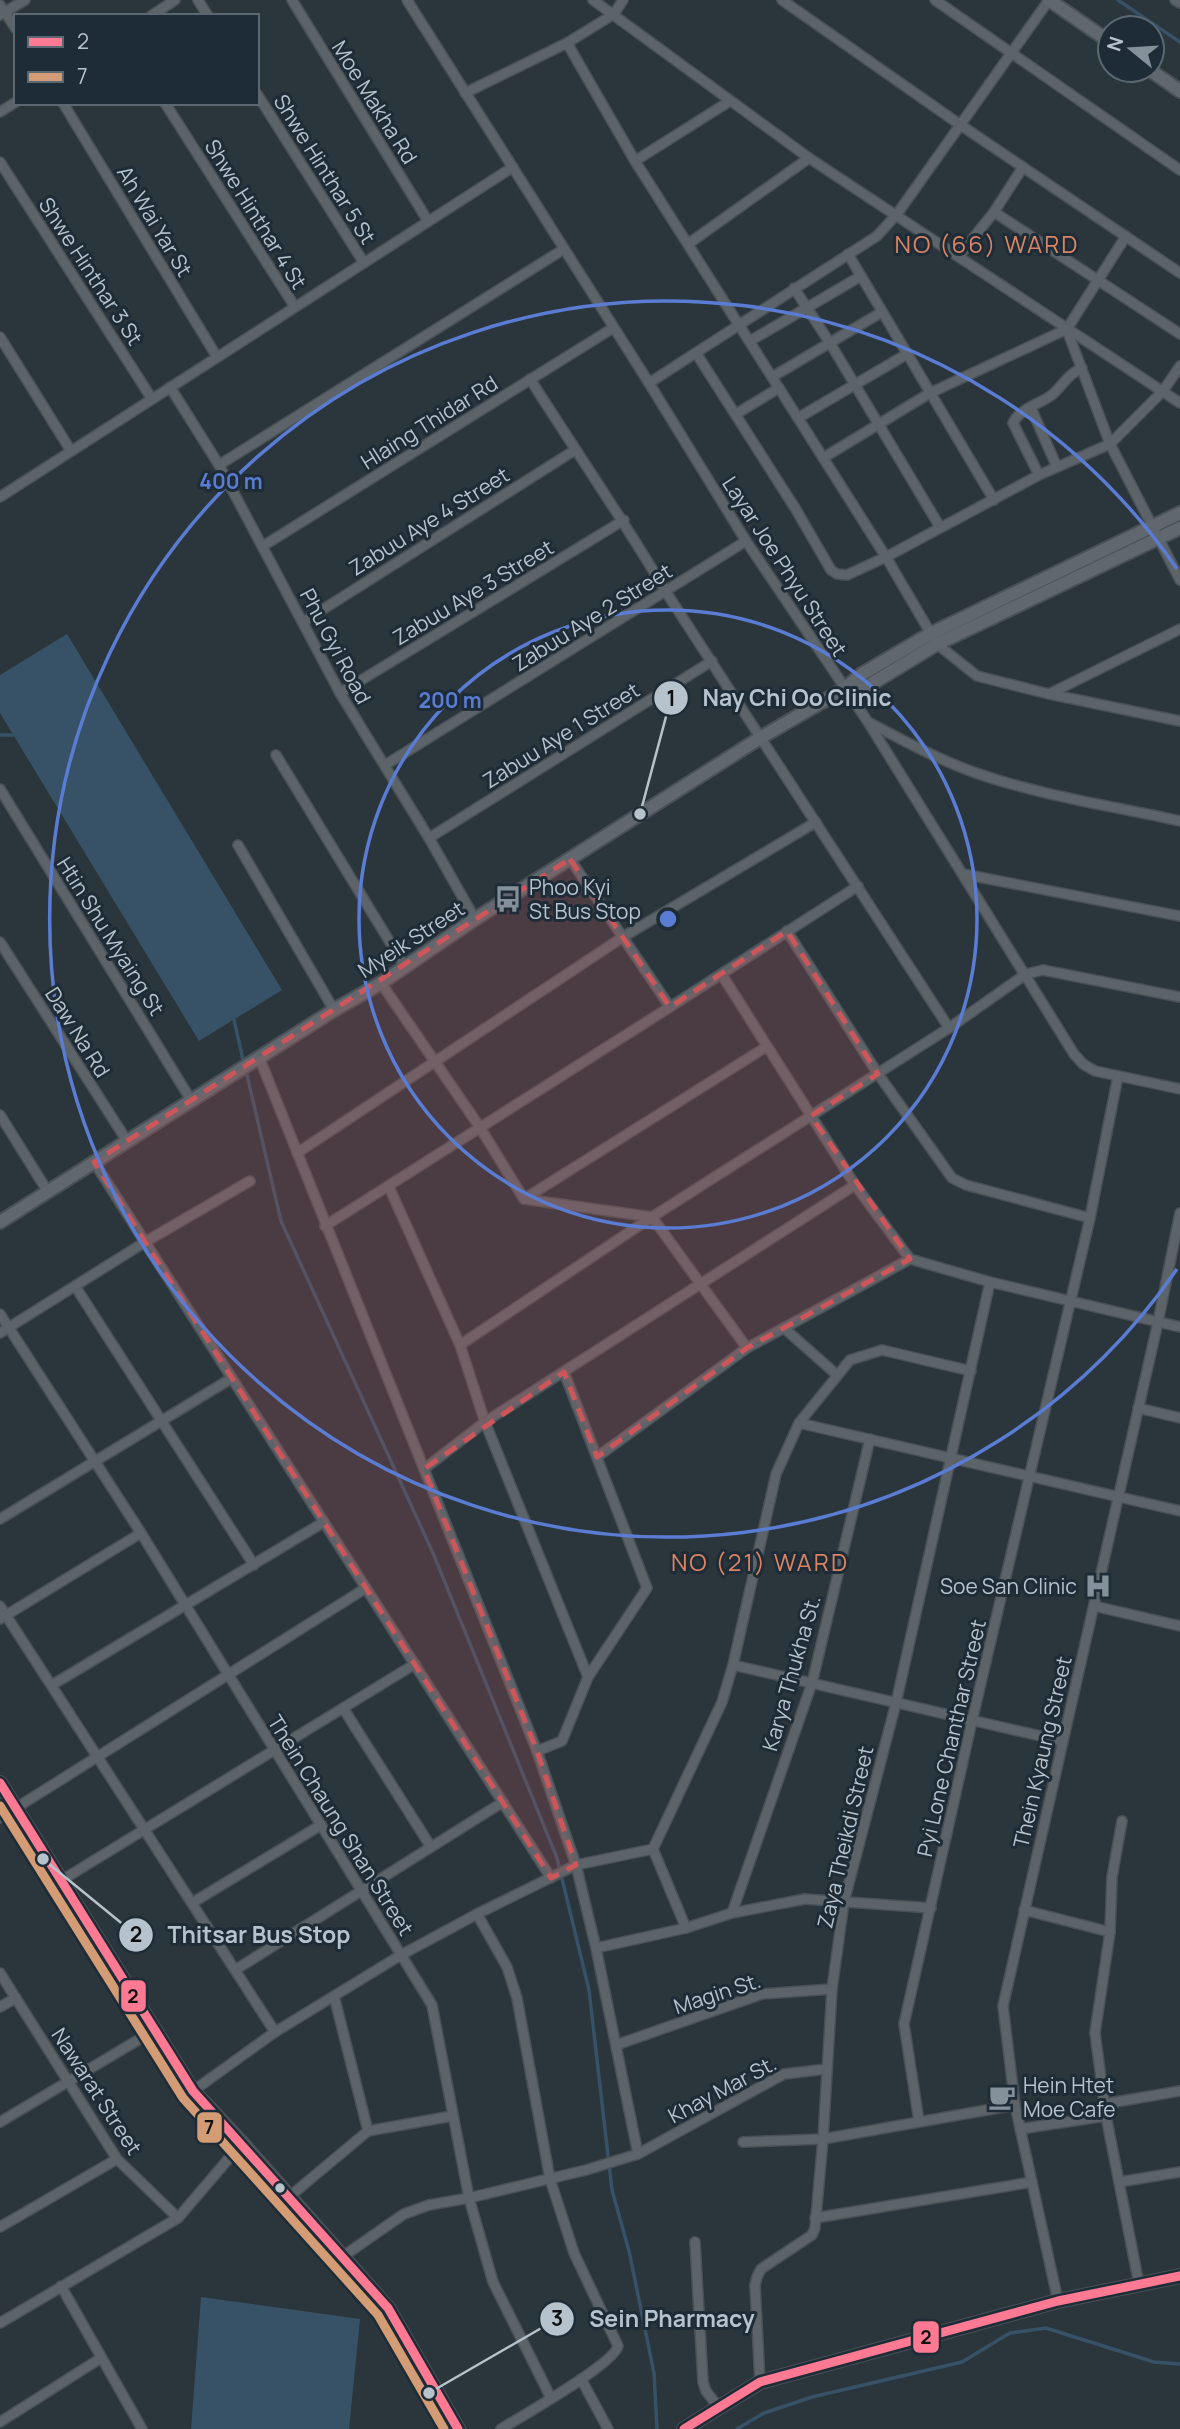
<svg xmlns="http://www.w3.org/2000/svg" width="1180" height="2429" viewBox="0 0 1180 2429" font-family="Manrope,sans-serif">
<rect width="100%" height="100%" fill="#2b353c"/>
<g fill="#375266">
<polygon points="67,634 282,990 199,1041 0,713 0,675"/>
<polygon points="201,2297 360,2319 349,2429 191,2429"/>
</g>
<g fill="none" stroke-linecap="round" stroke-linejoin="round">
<g stroke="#375266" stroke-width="3.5">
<polyline points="1118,0 1180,42"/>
<polyline points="0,735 13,735"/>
<polyline points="234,1020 244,1064"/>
<polyline points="246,1071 281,1221 433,1553 557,1858 589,1990 612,2190 629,2251 654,2373 657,2429"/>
<polyline points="737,2429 764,2413 812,2397 962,2362 1010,2333 1046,2328 1154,2362 1180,2364"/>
</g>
<defs>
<g id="street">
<polyline points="198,0 208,16"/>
<polyline points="292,0 428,221"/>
<polyline points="407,0 649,383 746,541 868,722 1074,1054 1083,1064 1095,1071 1180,1089"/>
<polyline points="593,0 809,158 1180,403"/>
<polyline points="782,0 959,124 1180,273"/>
<polyline points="935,0 1180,170"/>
<polyline points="1175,0 1180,3"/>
<polyline points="0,5 16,29"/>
<polyline points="0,15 25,0"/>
<polyline points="151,16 175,0"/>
<polyline points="567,43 635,161 886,557 937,644 977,676 1049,694 1180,721"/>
<polyline points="465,93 567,43 614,14 623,0"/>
<polyline points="257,94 364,263"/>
<polyline points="63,103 217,357"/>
<polyline points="165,103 295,307"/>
<polyline points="0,112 16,102"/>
<polyline points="635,161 730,101"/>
<polyline points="0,162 152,399"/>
<polyline points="994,212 1180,334"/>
<polyline points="688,244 809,158"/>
<polyline points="848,254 994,500"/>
<polyline points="959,256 994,212 1023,167"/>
<polyline points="794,288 830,343 940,527"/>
<polyline points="1067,330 1110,444 1180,580"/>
<polyline points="0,337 71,451"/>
<polyline points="750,341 861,276"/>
<polyline points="696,353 795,508 831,570 837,574 847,575 886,557 1039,475 1110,444 1163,391 1180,366"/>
<polyline points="772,377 882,312"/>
<path d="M530,379c45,71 93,140 136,213l283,436"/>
<polyline points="649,383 877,236 897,214 1049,0"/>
<polyline points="170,387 219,465 340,693 429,838 475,919"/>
<polyline points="1031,408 1057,467"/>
<polyline points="736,414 779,388"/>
<polyline points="798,418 907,354"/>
<polyline points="823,458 930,393 1067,329 1126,236"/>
<polyline points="219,465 564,249"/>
<path d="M1039,475l-26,-52c7,-15 28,-19 40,-29 11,-10 15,-20 29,-26"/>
<polyline points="0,497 513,167"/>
<polyline points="263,546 613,328"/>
<polyline points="303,622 575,450"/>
<polyline points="340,693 624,520"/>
<polyline points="1049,694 1180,629"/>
<path d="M870,723c34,18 69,37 106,50 66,23 137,33 204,48"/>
<polyline points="276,755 405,967"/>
<polyline points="385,765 746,541"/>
<polyline points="0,789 191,1100"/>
<polyline points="429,838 712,661"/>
<polyline points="238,845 334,1010"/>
<polyline points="570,859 670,1007 858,886"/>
<polyline points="963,874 1180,916"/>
<polyline points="787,931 878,1074 952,1178 966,1185 1090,1218"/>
<polyline points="0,942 127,1141"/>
<polyline points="722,975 855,1185 910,1259 990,1282 1180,1327"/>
<polyline points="381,983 479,1126 524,1199 652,1217 949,1028 1026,974 1043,970 1180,997"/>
<polyline points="259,1057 537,1751 576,1865 596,1948 638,2154"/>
<polyline points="0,1115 48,1192"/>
<polyline points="297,1153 623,937 816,822"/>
<polyline points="94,1162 551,1878"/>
<polyline points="389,1187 460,1345 485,1422 588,1677"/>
<polyline points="524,1199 766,1047"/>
<polyline points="325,1226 670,1007"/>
<polyline points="75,1286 254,1565"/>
<polyline points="0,1314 141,1533 432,2005 469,2198 493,2282 551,2398"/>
<polyline points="784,1328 837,1375"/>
<polyline points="0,1333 145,1242 250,1181"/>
<polyline points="460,1345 652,1217 747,1348"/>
<polyline points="1138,1408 1180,1418"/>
<polyline points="799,1423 1180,1511"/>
<polyline points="597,1457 747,1348 910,1259"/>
<polyline points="424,1469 485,1422 855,1185"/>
<polyline points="0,1519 232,1378"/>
<polyline points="0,1606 275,2032"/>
<polyline points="1094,1606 1180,1626"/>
<polyline points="0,1619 141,1533"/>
<polyline points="733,1665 1062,1741"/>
<polyline points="52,1685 324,1522"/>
<polyline points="343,1708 431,1847"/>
<polyline points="537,1751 562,1741 588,1677 647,1588 564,1372"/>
<polyline points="0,1818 366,1588"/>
<polyline points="62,1880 415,1664"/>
<polyline points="192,1903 321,1825"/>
<polyline points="1024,1910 1110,1932 1095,2033 1106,2116 1139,2284"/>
<polyline points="732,1913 812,1683 870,1439"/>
<path d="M477,1914l30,53 10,31 33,181 24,74 44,93c-4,18 -96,70 -117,83"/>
<polyline points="686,1928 653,1849 722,1702 733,1665 776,1474 799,1423 850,1360 882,1350 971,1371"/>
<polyline points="1110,1932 1112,1877 1122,1821"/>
<polyline points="596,1948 686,1928 732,1913 805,1899 931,1908"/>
<polyline points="235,1970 503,1802"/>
<polyline points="0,1973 117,2159 178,2218"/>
<polyline points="334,1996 368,2131"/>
<polyline points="0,2007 16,1998"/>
<polyline points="616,2045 762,1994 832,1989"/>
<polyline points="193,2091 275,2032 401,1955 477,1914 576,1865 653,1849"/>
<polyline points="1104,2104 1180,2091"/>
<polyline points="919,2121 904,2024 972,1721 1090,1218 1118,1076"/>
<polyline points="0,2122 155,2030"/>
<polyline points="1020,2129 1106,2116"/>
<polyline points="743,2142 823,2139 1015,2105"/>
<polyline points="1119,2182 1180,2172"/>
<polyline points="289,2197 368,2131 452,2116"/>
<polyline points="815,2218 1032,2182"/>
<polyline points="0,2227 117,2159"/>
<polyline points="695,2242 703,2382 706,2391 719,2408"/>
<polyline points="342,2257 404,2214 429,2205 469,2198 586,2170 638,2154 784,2074 827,2069"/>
<polyline points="61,2286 142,2429"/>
<polyline points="1058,2301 1015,2105 1003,2006 1158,1322 1180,1213"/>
<polyline points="0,2323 178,2218 242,2143"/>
<polyline points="581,2379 608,2429"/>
<polyline points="760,2382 755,2285 757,2277 761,2269 812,2235 815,2228 823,2139 832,1989 844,1902 896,1703 990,1282"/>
<polyline points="0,2422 101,2358"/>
</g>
<g id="secondary">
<polyline points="1049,0 1110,42"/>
<polyline points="1150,70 1180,91"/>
<polyline points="845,689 868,686 937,644 1180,528"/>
<polyline points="0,1222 334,1010 381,983 475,919 760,738 844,689 862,674 930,634 1180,513"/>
<polyline points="0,1783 193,2091 242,2143 388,2308 458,2429"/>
<polyline points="684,2429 760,2382 1058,2301 1180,2276"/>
</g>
</defs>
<use href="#street" stroke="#4a5156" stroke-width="12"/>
<use href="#secondary" stroke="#4a5156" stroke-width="16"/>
<use href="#street" stroke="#5c6369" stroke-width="9"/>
<use href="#secondary" stroke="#60676e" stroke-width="12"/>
<defs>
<g id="bus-1">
<polyline points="0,1783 193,2091 388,2308 458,2429"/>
<polyline points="684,2429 760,2382 1058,2301 1180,2276"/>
</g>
<polyline id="bus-2" points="0,1806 183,2098 378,2315 444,2429"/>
</defs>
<use href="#bus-1" stroke="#1e2c37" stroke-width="14"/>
<use href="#bus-2" stroke="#1e2c37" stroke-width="14"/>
<use href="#bus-1" stroke="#fe7a93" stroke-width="9"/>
<use href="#bus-2" stroke="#d39c74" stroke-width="9"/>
</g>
<path fill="#cc5659" fill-opacity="0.2" stroke="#cc5659" stroke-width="5" stroke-dasharray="14 9" stroke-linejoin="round" d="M570,859l100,148 117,-76 91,143 -67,42 99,143 -163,89 -150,109 -33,-85 -140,97 113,282 39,114 -25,13 -457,-716z"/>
<g fill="none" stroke="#5a7cd3" stroke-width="3.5">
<circle cx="668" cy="919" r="309"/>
<path d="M1177 1269A618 618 0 1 1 1177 569"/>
</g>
<defs>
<symbol id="bus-bare" viewBox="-9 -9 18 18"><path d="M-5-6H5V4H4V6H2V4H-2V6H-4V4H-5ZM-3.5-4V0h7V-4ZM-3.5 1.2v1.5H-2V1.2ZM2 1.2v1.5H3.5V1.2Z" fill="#85919a" stroke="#1e2c37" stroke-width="2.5" paint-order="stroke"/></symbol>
<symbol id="hospital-bare" viewBox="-9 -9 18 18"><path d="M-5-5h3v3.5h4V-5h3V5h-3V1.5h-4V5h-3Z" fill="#85919a" stroke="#1e2c37" stroke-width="2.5" paint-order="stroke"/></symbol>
<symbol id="cafe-bare" viewBox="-9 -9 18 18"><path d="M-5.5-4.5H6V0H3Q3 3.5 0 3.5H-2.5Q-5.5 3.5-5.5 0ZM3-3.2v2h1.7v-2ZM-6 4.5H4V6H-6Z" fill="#85919a" stroke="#1e2c37" stroke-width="2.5" paint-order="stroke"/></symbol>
</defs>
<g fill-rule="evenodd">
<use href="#bus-bare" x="489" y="880" width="38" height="38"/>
<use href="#hospital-bare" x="1079" y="1567" width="38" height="38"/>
<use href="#cafe-bare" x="983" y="2078" width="38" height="38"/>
</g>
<circle fill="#b6c2cc" stroke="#1e2c37" stroke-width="2.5" cx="280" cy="2188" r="6"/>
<g text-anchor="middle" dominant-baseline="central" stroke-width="6" stroke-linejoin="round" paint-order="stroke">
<g font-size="21" fill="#b6c2cc" stroke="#1e2c37">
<text transform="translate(375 102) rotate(58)">Moe Makha Rd</text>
<text transform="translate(325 169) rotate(58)">Shwe Hinthar 5 St</text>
<text transform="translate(256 214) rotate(58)">Shwe Hinthar 4 St</text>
<text transform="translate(155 221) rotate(59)">Ah Wai Yar St</text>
<text transform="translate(91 271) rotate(57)">Shwe Hinthar 3 St</text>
<text transform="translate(429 422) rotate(-32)">Hlaing Thidar Rd</text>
<text transform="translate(429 521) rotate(-32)">Zabuu Aye 4 Street</text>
<text transform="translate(785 566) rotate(57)">Layar Joe Phyu Street</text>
<text transform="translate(473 592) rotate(-31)">Zabuu Aye 3 Street</text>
<text transform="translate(592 617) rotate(-32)">Zabuu Aye 2 Street</text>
<text transform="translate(336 646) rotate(62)">Phu Gyi Road</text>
<text transform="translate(561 735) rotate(-32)">Zabuu Aye 1 Street</text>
<text transform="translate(111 936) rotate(58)">Htin Shu Myaing St</text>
<text transform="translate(411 939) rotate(-33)">Myeik Street</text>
<text transform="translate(78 1032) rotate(58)">Daw Na Rd</text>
<text transform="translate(791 1673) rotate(-74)">Karya Thukha St.</text>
<text transform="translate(951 1738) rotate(-77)">Pyi Lone Chanthar Street</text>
<text transform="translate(1042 1752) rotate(-77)">Thein Kyaung Street</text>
<text transform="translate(341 1825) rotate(58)">Thein Chaung Shan Street</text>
<text transform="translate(845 1837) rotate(-77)">Zaya Theikdi Street</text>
<text transform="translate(717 1993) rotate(-18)">Magin St.</text>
<text transform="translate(722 2089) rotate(-28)">Khay Mar St.</text>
<text transform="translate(97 2091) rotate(57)">Nawarat Street</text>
</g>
<g font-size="21" fill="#b6c2cc" stroke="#1e2c37" text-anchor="start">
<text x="529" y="887">Phoo Kyi<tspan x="529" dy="24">St Bus Stop</tspan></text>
<text x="1077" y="1586" text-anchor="end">Soe San Clinic</text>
<text x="1023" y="2085">Hein Htet<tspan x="1023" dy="24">Moe Cafe</tspan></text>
</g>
<g font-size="24" letter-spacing="2" fill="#da8463" stroke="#1e2c37">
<text x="987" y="243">NO (66) WARD</text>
<text x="760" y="1561">NO (21) WARD</text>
</g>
</g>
<circle cx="668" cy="919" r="10" fill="#5a7cd3" stroke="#1e2c37" stroke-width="3.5"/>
<g font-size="21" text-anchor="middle" font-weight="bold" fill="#5a7cd3" stroke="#1e2c37" stroke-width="6" stroke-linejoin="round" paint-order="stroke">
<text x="231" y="489">400 m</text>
<text x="450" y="708">200 m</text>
</g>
<path fill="none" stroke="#b6c2cc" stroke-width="2.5" d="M640 814L671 698M43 1859L136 1935M429 2393L557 2319"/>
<g fill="#b6c2cc" stroke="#1e2c37" stroke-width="2.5">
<circle cx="640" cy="814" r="7"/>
<circle cx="43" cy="1859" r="7"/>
<circle cx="429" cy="2393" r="7"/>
<circle cx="671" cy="698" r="18"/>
<circle cx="136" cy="1935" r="18"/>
<circle cx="557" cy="2319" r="18"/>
</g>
<g font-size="21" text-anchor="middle" font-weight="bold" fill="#111">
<text x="671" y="706">1</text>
<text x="136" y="1942">2</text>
<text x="557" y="2326">3</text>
</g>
<g font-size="23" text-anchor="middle" font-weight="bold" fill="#b6c2cc" stroke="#1e2c37" stroke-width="6" stroke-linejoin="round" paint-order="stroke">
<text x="797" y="706">Nay Chi Oo Clinic</text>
<text x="259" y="1943">Thitsar Bus Stop</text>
<text x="672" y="2327">Sein Pharmacy</text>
</g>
<g stroke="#1e2c37" stroke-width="2.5">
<rect x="120" y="1979" width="27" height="34" rx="7" fill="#fe7a93"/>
<rect x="196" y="2111" width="27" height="33" rx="7" fill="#d39c74"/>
<rect x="912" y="2320" width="28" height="34" rx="7" fill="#fe7a93"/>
</g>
<g font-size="19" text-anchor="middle" font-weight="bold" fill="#111">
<text x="133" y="2003">2</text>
<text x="209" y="2134">7</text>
<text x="926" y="2344">2</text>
</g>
<rect x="14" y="14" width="245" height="91" fill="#1e2c37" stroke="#5b6873" stroke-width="2"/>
<rect x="28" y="37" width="35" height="10" fill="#fe7a93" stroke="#5b6873" stroke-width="2"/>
<text x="77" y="49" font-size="21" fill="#b6c2cc">2</text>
<rect x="28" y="72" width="35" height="10" fill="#d39c74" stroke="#5b6873" stroke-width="2"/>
<text x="77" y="84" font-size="21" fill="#b6c2cc">7</text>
<g transform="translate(1131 49) rotate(288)"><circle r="33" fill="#1e2c37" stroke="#5b6873" stroke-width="2"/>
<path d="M0-5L12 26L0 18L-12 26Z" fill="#85919a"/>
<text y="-10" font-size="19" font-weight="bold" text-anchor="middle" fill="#b6c2cc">N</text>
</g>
</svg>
